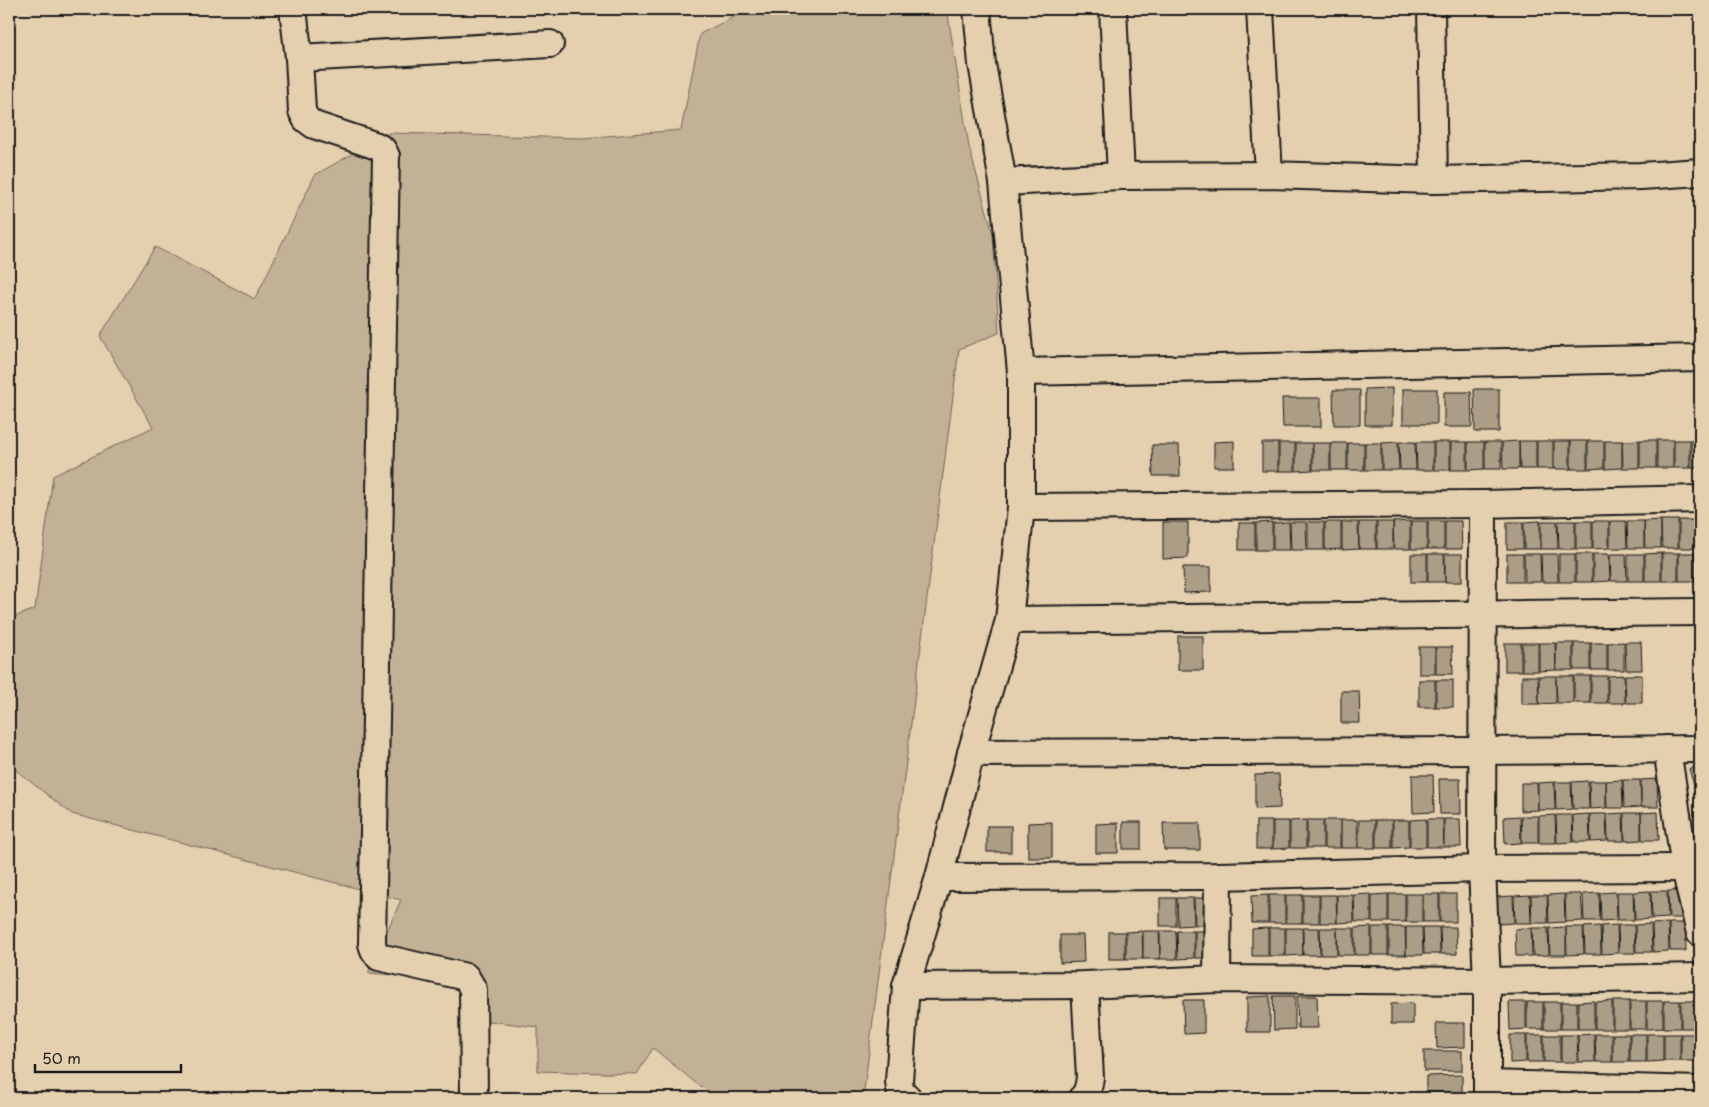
<svg xmlns="http://www.w3.org/2000/svg" width="1709" height="1107" viewBox="0 0 1709 1107" font-family="'Playpen Sans',sans-serif">
<rect width="100%" height="100%" fill="#e4cfae"/>
<filter id="ink" filterUnits="userSpaceOnUse"><feTurbulence type="fractalNoise" baseFrequency=".02" numOctaves="2"/><feDisplacementMap in="SourceGraphic" scale="10" xChannelSelector="R" yChannelSelector="G"/><feConvolveMatrix kernelMatrix="1 2 1 2 8 2 1 2 1" color-interpolation-filters="sRGB"/></filter>
<g filter="url(#ink)">
<polygon fill="#c3b196" stroke="#706659" points="749,9 947,9 969,147 993,234 999,333 959,349 863,1098 802,1098 802,1095 772,1098 721,1098 697,1084 653,1048 637,1074 538,1071 538,1027 472,1019 464,980 368,973 401,900 72,814 9,765 9,619 35,609 53,476 153,427 100,336 155,247 255,299 315,175 389,133 582,138 681,130 700,34"/>
<g fill="#ac9d86" stroke="#1c1c1c">
<polygon points="1392,388 1392,425 1365,425 1365,389"/>
<rect x="1403" y="389" width="34" height="35"/>
<polygon points="1474,389 1499,389 1499,432 1475,432"/>
<polygon points="1333,390 1360,390 1360,425 1334,425"/>
<polygon points="1444,392 1471,392 1472,427 1444,427"/>
<polygon points="1282,398 1321,398 1321,427 1283,427"/>
<polygon points="1639,440 1639,468 1623,468 1622,441"/>
<rect x="1640" y="440" width="16" height="28"/>
<rect x="1657" y="440" width="16" height="28"/>
<rect x="1674" y="440" width="16" height="28"/>
<rect x="1691" y="440" width="9" height="28"/>
<polygon points="1234,441 1234,467 1214,467 1214,442"/>
<polygon points="1519,441 1536,441 1536,469 1520,469"/>
<polygon points="1519,441 1519,469 1503,469 1502,442"/>
<rect x="1537" y="441" width="16" height="28"/>
<rect x="1554" y="441" width="16" height="28"/>
<rect x="1571" y="441" width="16" height="28"/>
<polygon points="1588,441 1604,441 1604,468 1588,469"/>
<polygon points="1605,441 1622,441 1622,468 1605,469"/>
<polygon points="1398,442 1399,470 1382,470 1382,443"/>
<polygon points="1399,442 1415,442 1416,470 1400,470"/>
<polygon points="1416,442 1433,442 1433,470 1417,470"/>
<rect x="1434" y="442" width="16" height="28"/>
<rect x="1451" y="442" width="16" height="28"/>
<polygon points="1468,442 1484,442 1484,469 1468,470"/>
<rect x="1485" y="442" width="16" height="27"/>
<rect x="1262" y="443" width="16" height="28"/>
<rect x="1279" y="443" width="16" height="28"/>
<polygon points="1296,443 1312,443 1312,470 1296,471"/>
<rect x="1313" y="443" width="17" height="27"/>
<rect x="1331" y="443" width="16" height="27"/>
<rect x="1348" y="443" width="16" height="27"/>
<rect x="1365" y="443" width="16" height="27"/>
<polygon points="1152,445 1179,445 1180,476 1153,476"/>
<polygon points="1661,520 1661,548 1645,548 1644,521"/>
<polygon points="1661,520 1678,520 1678,548 1662,548"/>
<rect x="1679" y="520" width="16" height="28"/>
<rect x="1696" y="520" width="4" height="28"/>
<polygon points="1410,521 1410,549 1394,549 1393,522"/>
<rect x="1411" y="521" width="16" height="28"/>
<rect x="1428" y="521" width="16" height="28"/>
<polygon points="1445,521 1461,521 1462,549 1445,549"/>
<polygon points="1540,521 1540,549 1524,549 1524,522"/>
<polygon points="1541,521 1557,521 1558,549 1541,549"/>
<polygon points="1558,521 1575,521 1575,549 1559,549"/>
<rect x="1576" y="521" width="16" height="28"/>
<polygon points="1593,521 1609,521 1609,548 1593,549"/>
<polygon points="1610,521 1626,521 1627,548 1610,548"/>
<polygon points="1627,521 1644,521 1644,548 1628,548"/>
<polygon points="1163,522 1188,522 1188,558 1163,559"/>
<polygon points="1272,522 1272,550 1256,550 1256,523"/>
<polygon points="1289,522 1290,550 1273,550 1273,523"/>
<polygon points="1290,522 1306,522 1307,550 1291,550"/>
<rect x="1308" y="522" width="16" height="28"/>
<polygon points="1325,522 1341,522 1341,549 1325,550"/>
<polygon points="1342,522 1358,522 1359,549 1342,550"/>
<rect x="1359" y="522" width="17" height="27"/>
<rect x="1377" y="522" width="16" height="27"/>
<rect x="1507" y="522" width="16" height="27"/>
<rect x="1239" y="523" width="16" height="27"/>
<polygon points="1661,553 1661,581 1645,581 1645,554"/>
<rect x="1662" y="553" width="16" height="28"/>
<rect x="1679" y="553" width="16" height="28"/>
<polygon points="1696,553 1700,553 1700,581 1697,581"/>
<rect x="1411" y="554" width="16" height="28"/>
<polygon points="1428,554 1444,554 1445,582 1428,582"/>
<rect x="1445" y="554" width="17" height="28"/>
<rect x="1507" y="554" width="16" height="28"/>
<polygon points="1524,554 1540,554 1541,582 1525,582"/>
<polygon points="1541,554 1557,554 1558,582 1542,582"/>
<rect x="1559" y="554" width="16" height="28"/>
<rect x="1576" y="554" width="16" height="28"/>
<polygon points="1593,554 1609,554 1610,581 1593,582"/>
<polygon points="1610,554 1626,554 1627,581 1611,581"/>
<rect x="1628" y="554" width="16" height="27"/>
<polygon points="1183,567 1211,567 1211,592 1184,593"/>
<rect x="1178" y="636" width="25" height="34"/>
<polygon points="1624,642 1624,670 1608,670 1608,643"/>
<polygon points="1625,642 1641,642 1642,670 1626,670"/>
<rect x="1505" y="643" width="16" height="28"/>
<rect x="1522" y="643" width="16" height="28"/>
<polygon points="1539,643 1555,643 1556,670 1539,671"/>
<rect x="1556" y="643" width="17" height="27"/>
<rect x="1574" y="643" width="16" height="27"/>
<rect x="1591" y="643" width="16" height="27"/>
<polygon points="1696,646 1700,646 1700,673 1697,673"/>
<rect x="1419" y="647" width="16" height="27"/>
<polygon points="1436,647 1452,647 1453,674 1436,674"/>
<polygon points="1624,675 1625,703 1608,703 1608,676"/>
<polygon points="1625,675 1642,675 1642,703 1626,703"/>
<polygon points="1522,676 1538,676 1539,704 1522,704"/>
<polygon points="1539,676 1556,676 1556,703 1539,704"/>
<polygon points="1556,676 1573,676 1573,703 1557,703"/>
<rect x="1574" y="676" width="16" height="27"/>
<rect x="1591" y="676" width="16" height="27"/>
<rect x="1697" y="679" width="3" height="27"/>
<rect x="1419" y="680" width="16" height="27"/>
<rect x="1436" y="680" width="17" height="27"/>
<polygon points="1341,691 1359,691 1360,723 1341,723"/>
<polygon points="1700,766 1700,783 1694,785 1689,769"/>
<polygon points="1279,774 1280,808 1255,809 1255,775"/>
<polygon points="1412,775 1433,775 1434,812 1413,813"/>
<polygon points="1439,779 1460,779 1461,814 1440,814"/>
<polygon points="1657,779 1658,807 1641,807 1641,780"/>
<polygon points="1622,780 1623,808 1607,808 1606,781"/>
<polygon points="1623,780 1640,780 1641,807 1624,808"/>
<polygon points="1588,781 1589,809 1573,809 1572,782"/>
<polygon points="1589,781 1606,781 1606,808 1590,809"/>
<polygon points="1554,782 1555,810 1538,810 1538,783"/>
<polygon points="1555,782 1571,782 1572,809 1556,810"/>
<polygon points="1521,783 1537,783 1538,810 1521,811"/>
<polygon points="1700,784 1700,801 1698,801 1694,786"/>
<polygon points="1658,812 1659,840 1642,840 1641,813"/>
<polygon points="1623,813 1624,841 1608,841 1607,814"/>
<polygon points="1624,813 1641,813 1641,840 1625,841"/>
<polygon points="1589,814 1590,842 1574,842 1573,815"/>
<polygon points="1590,814 1606,814 1607,841 1591,842"/>
<polygon points="1555,815 1556,843 1539,843 1539,816"/>
<polygon points="1556,815 1572,815 1573,842 1557,843"/>
<polygon points="1520,816 1521,843 1505,844 1504,817"/>
<polygon points="1521,816 1538,816 1538,843 1522,843"/>
<polygon points="1426,819 1426,847 1410,847 1410,820"/>
<polygon points="1427,819 1443,819 1444,847 1427,847"/>
<polygon points="1444,819 1460,819 1461,847 1444,847"/>
<polygon points="1306,820 1306,848 1290,848 1290,821"/>
<rect x="1307" y="820" width="16" height="28"/>
<rect x="1324" y="820" width="16" height="28"/>
<polygon points="1341,820 1357,820 1358,848 1341,848"/>
<rect x="1359" y="820" width="16" height="28"/>
<rect x="1376" y="820" width="16" height="28"/>
<polygon points="1393,820 1409,820 1409,847 1393,848"/>
<rect x="1256" y="821" width="16" height="28"/>
<polygon points="1273,821 1289,821 1289,848 1273,849"/>
<polygon points="1052,822 1052,858 1028,858 1028,823"/>
<rect x="1123" y="822" width="18" height="27"/>
<polygon points="1118,823 1118,853 1096,853 1096,824"/>
<polygon points="1163,823 1200,823 1200,850 1164,850"/>
<rect x="987" y="826" width="24" height="26"/>
<polygon points="1684,890 1685,918 1669,918 1668,891"/>
<polygon points="1650,891 1651,919 1635,920 1634,892"/>
<polygon points="1651,891 1667,891 1668,918 1652,919"/>
<polygon points="1616,892 1617,920 1601,921 1600,893"/>
<polygon points="1617,892 1633,892 1634,920 1618,920"/>
<polygon points="1599,893 1600,921 1584,921 1583,894"/>
<polygon points="1371,894 1371,922 1355,922 1354,895"/>
<polygon points="1388,894 1388,922 1372,922 1372,895"/>
<rect x="1389" y="894" width="16" height="28"/>
<rect x="1406" y="894" width="16" height="28"/>
<rect x="1423" y="894" width="16" height="28"/>
<rect x="1440" y="894" width="16" height="28"/>
<polygon points="1564,894 1565,922 1549,923 1548,895"/>
<polygon points="1565,894 1581,894 1583,921 1566,922"/>
<polygon points="1268,895 1268,923 1252,923 1251,896"/>
<rect x="1269" y="895" width="16" height="28"/>
<rect x="1286" y="895" width="16" height="28"/>
<rect x="1303" y="895" width="16" height="28"/>
<polygon points="1320,895 1336,895 1337,923 1320,923"/>
<polygon points="1337,895 1353,895 1354,922 1337,923"/>
<polygon points="1530,895 1531,923 1515,923 1514,896"/>
<polygon points="1531,895 1547,895 1548,923 1532,923"/>
<polygon points="1513,896 1514,923 1498,924 1497,897"/>
<rect x="1160" y="898" width="16" height="28"/>
<polygon points="1177,898 1193,898 1194,925 1178,926"/>
<polygon points="1194,898 1210,898 1211,925 1195,925"/>
<polygon points="1668,923 1669,951 1653,952 1652,924"/>
<polygon points="1669,923 1685,923 1686,951 1670,951"/>
<polygon points="1651,924 1652,952 1636,952 1635,925"/>
<polygon points="1617,925 1618,953 1602,954 1601,926"/>
<polygon points="1618,925 1634,925 1635,953 1619,953"/>
<polygon points="1600,926 1601,954 1585,954 1584,927"/>
<polygon points="1371,927 1371,955 1355,955 1355,928"/>
<rect x="1372" y="927" width="16" height="28"/>
<polygon points="1389,927 1405,927 1406,955 1389,955"/>
<polygon points="1406,927 1422,927 1423,955 1406,955"/>
<polygon points="1423,927 1439,927 1440,954 1424,954"/>
<polygon points="1440,927 1456,927 1457,954 1441,954"/>
<polygon points="1566,927 1566,955 1550,955 1549,928"/>
<polygon points="1566,927 1583,927 1584,954 1567,955"/>
<polygon points="1268,928 1268,956 1252,956 1252,929"/>
<rect x="1269" y="928" width="16" height="28"/>
<polygon points="1286,928 1302,928 1303,955 1286,956"/>
<polygon points="1303,928 1319,928 1320,955 1303,955"/>
<polygon points="1320,928 1337,928 1337,955 1321,955"/>
<polygon points="1337,928 1354,928 1354,955 1338,955"/>
<polygon points="1531,928 1532,956 1516,956 1515,929"/>
<polygon points="1532,928 1548,928 1549,955 1533,956"/>
<polygon points="1142,931 1143,959 1126,959 1126,932"/>
<polygon points="1143,931 1159,931 1160,959 1143,959"/>
<polygon points="1160,931 1176,931 1177,959 1160,959"/>
<polygon points="1177,931 1194,931 1194,958 1178,959"/>
<rect x="1195" y="931" width="16" height="27"/>
<rect x="1109" y="932" width="16" height="27"/>
<polygon points="1060,935 1083,935 1084,962 1060,963"/>
<polygon points="1270,996 1270,1032 1247,1032 1247,997"/>
<polygon points="1273,996 1295,996 1295,1029 1274,1030"/>
<polygon points="1297,996 1317,996 1318,1028 1298,1028"/>
<polygon points="1183,1000 1204,1000 1204,1033 1184,1034"/>
<polygon points="1594,1001 1594,1029 1578,1029 1578,1002"/>
<polygon points="1612,1001 1612,1029 1595,1029 1595,1002"/>
<rect x="1613" y="1001" width="16" height="28"/>
<rect x="1630" y="1001" width="16" height="28"/>
<polygon points="1647,1001 1663,1001 1663,1028 1647,1029"/>
<rect x="1664" y="1001" width="16" height="27"/>
<polygon points="1681,1001 1697,1001 1698,1028 1681,1028"/>
<polygon points="1509,1002 1526,1002 1526,1029 1510,1030"/>
<rect x="1527" y="1002" width="16" height="27"/>
<rect x="1544" y="1002" width="16" height="27"/>
<rect x="1561" y="1002" width="16" height="27"/>
<polygon points="1413,1003 1413,1024 1391,1024 1391,1004"/>
<polygon points="1436,1023 1465,1023 1465,1047 1437,1048"/>
<polygon points="1594,1034 1595,1062 1579,1062 1578,1035"/>
<polygon points="1595,1034 1612,1034 1612,1062 1596,1062"/>
<rect x="1613" y="1034" width="16" height="28"/>
<rect x="1630" y="1034" width="16" height="28"/>
<polygon points="1647,1034 1663,1034 1663,1061 1647,1062"/>
<rect x="1664" y="1034" width="16" height="27"/>
<rect x="1681" y="1034" width="17" height="27"/>
<polygon points="1510,1035 1526,1035 1526,1062 1510,1063"/>
<rect x="1527" y="1035" width="16" height="27"/>
<rect x="1544" y="1035" width="16" height="27"/>
<polygon points="1561,1035 1577,1035 1578,1062 1561,1062"/>
<rect x="1424" y="1051" width="38" height="20"/>
<polygon points="1462,1075 1462,1092 1426,1092 1426,1076"/>
</g>
<g fill="none" stroke-linecap="round" stroke-linejoin="round">
<defs>
<g id="minor">
<polyline points="293,9 299,58 302,111 306,119 314,125 377,146 383,150 386,156 372,944 374,950 379,957 466,977 473,989 474,1098"/>
<polyline points="1113,9 1121,176"/>
<polyline points="1260,9 1269,175"/>
<polyline points="1431,9 1434,180"/>
<polyline points="299,58 550,44"/>
<polyline points="1003,182 1121,176 1269,175 1434,180 1641,176 1700,172"/>
<polyline points="1021,372 1700,358"/>
<polyline points="1483,504 1482,869 1487,981 1487,1098"/>
<polyline points="1021,507 1483,504 1700,499"/>
<polyline points="1009,620 1700,612"/>
<polyline points="1667,749 1685,868 1700,933"/>
<polyline points="971,753 1482,751 1700,749"/>
<polyline points="939,877 1218,876 1482,869 1685,868"/>
<polyline points="1217,979 1218,876"/>
<polyline points="906,986 1085,985 1217,979 1487,981 1700,977"/>
<polyline points="1488,1084 1700,1090"/>
<polyline points="908,1098 900,1090 899,1081 906,986 939,877 971,753 1009,620 1021,507 1021,372 1003,182 982,64 977,9"/>
<path d="M1082,1098c6,-5 7,-13 8,-21l-5,-92"/>
</g>
</defs>
<use href="#minor" stroke="#1c1c1c" stroke-width="30"/>
<use href="#minor" stroke="#e4cfae" stroke-width="26"/>
</g>
</g>
<rect width="1709" height="1107" fill="none" stroke="#e4cfae" stroke-width="30"/>
<rect x="15" y="15" width="1679" height="1077" fill="none" stroke="#1c1c1c" stroke-width="2" filter="url(#ink)"/>
<path d="M35 1064v8h146v-8" fill="none" stroke="#1c1c1c" stroke-width="2.5"/>
<text x="42" y="1064" font-size="15" fill="#1c1c1c" stroke="#e4cfae" stroke-width="4" paint-order="stroke">50 m</text>
</svg>
